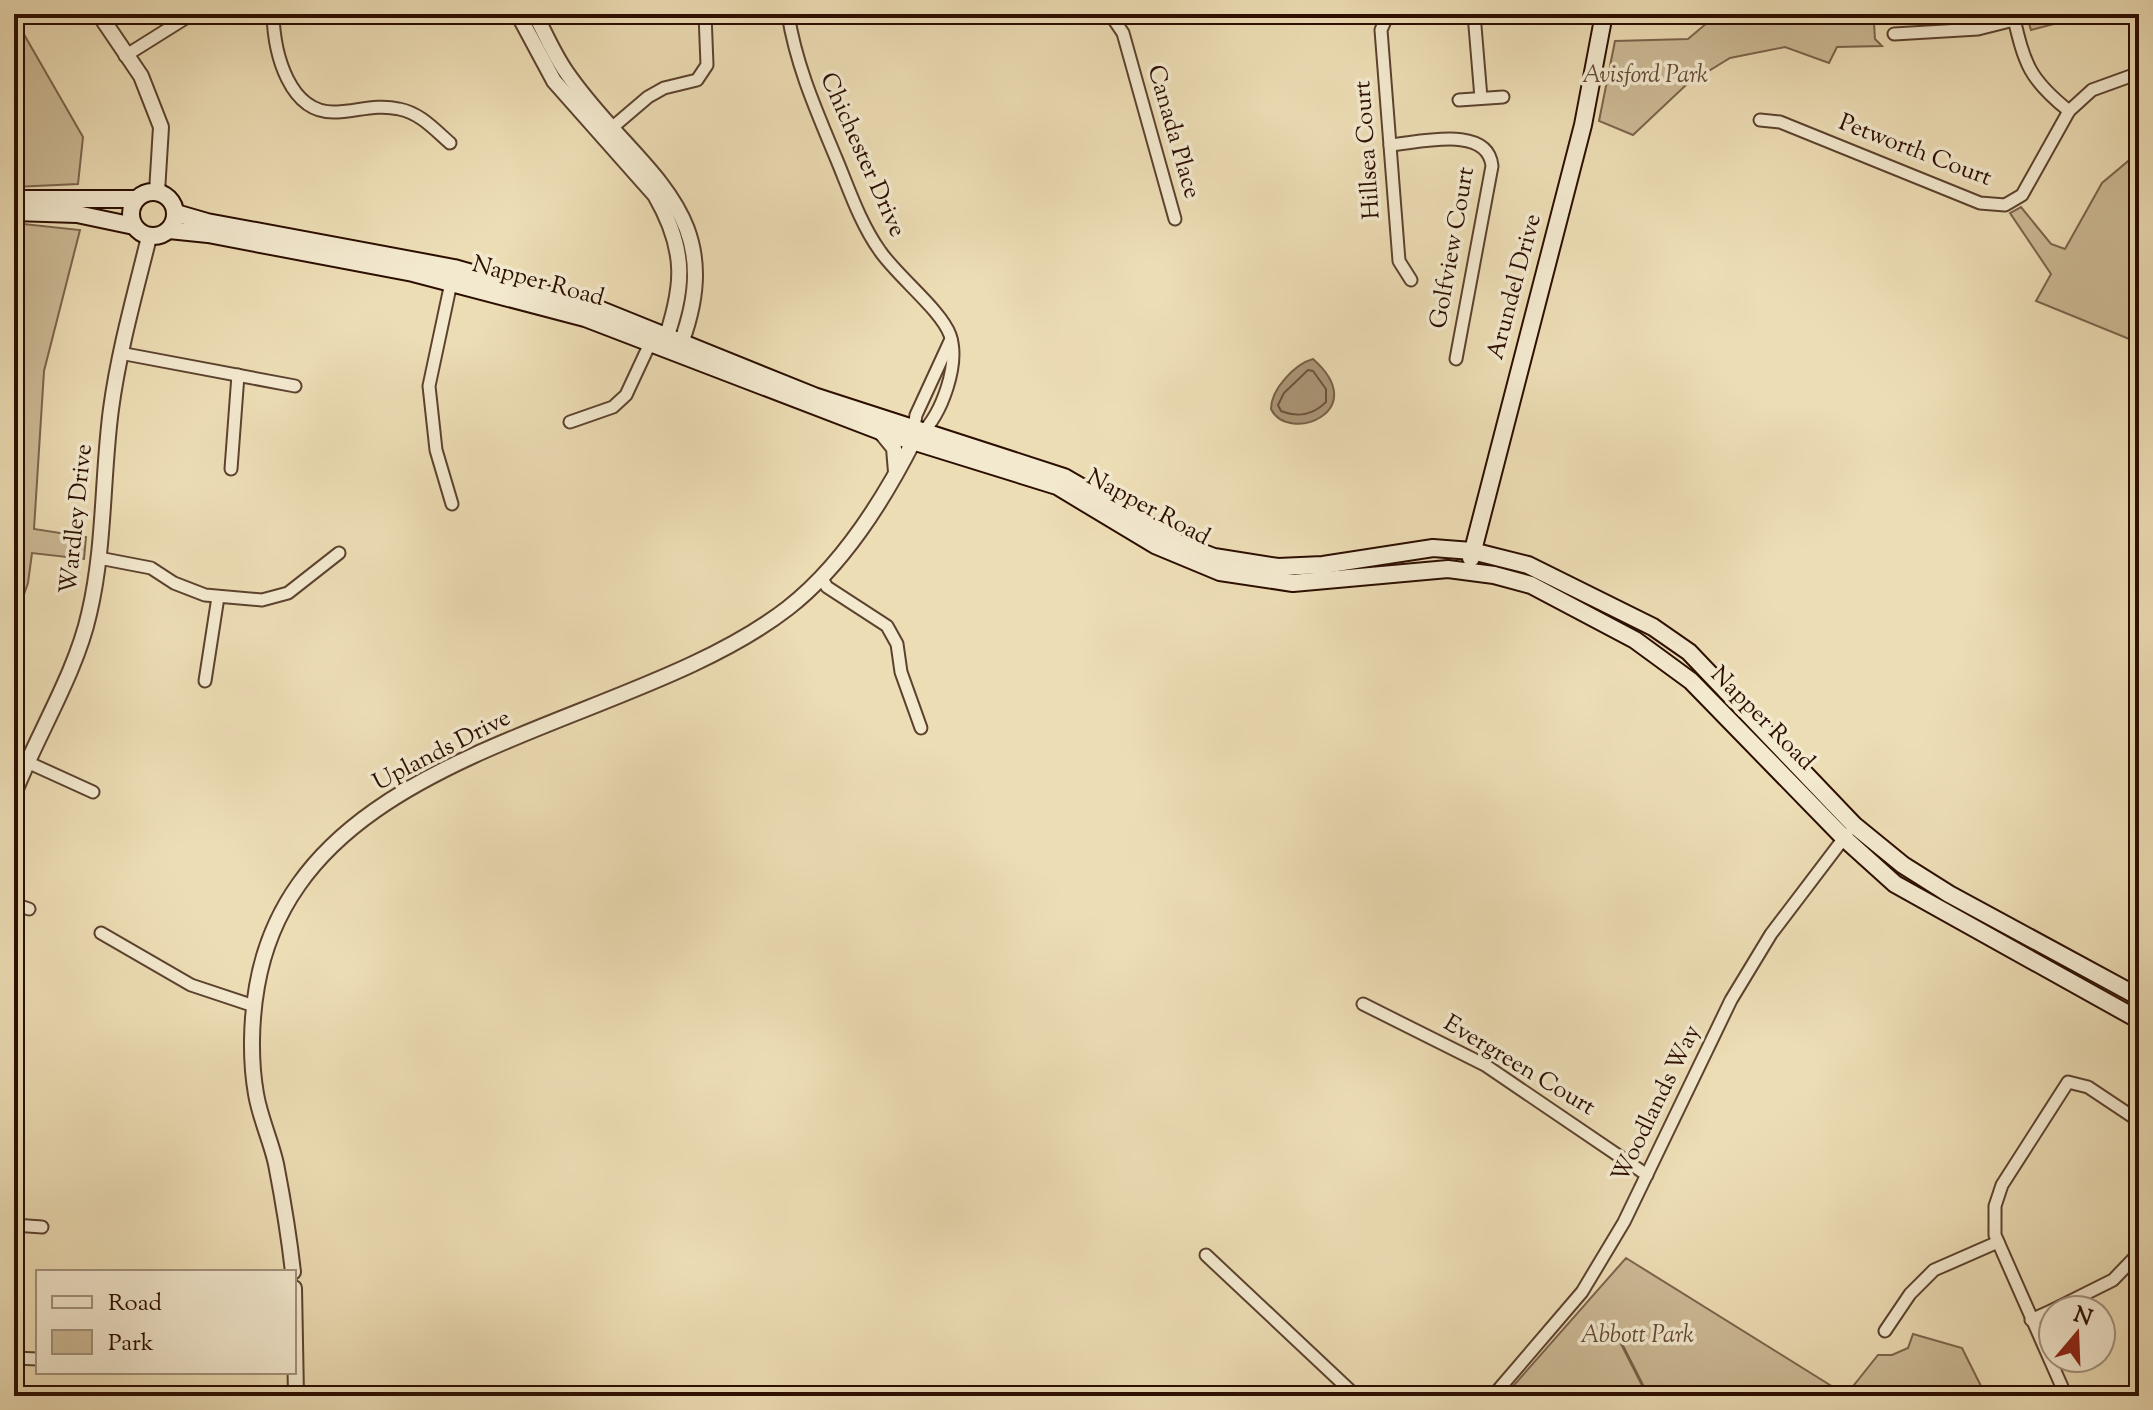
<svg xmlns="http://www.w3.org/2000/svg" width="2153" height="1410" viewBox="0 0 2153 1410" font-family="'Sorts Mill Goudy',serif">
<rect width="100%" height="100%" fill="#edddb5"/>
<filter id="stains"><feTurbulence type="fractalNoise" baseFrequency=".0025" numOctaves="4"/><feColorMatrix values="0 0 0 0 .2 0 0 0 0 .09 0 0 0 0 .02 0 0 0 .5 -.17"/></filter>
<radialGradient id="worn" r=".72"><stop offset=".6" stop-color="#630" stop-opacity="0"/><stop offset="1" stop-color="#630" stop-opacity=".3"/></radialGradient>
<g fill="#ccba96" stroke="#7c644c" stroke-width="2">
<polygon points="1884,14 1874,23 1875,39 1882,46 1837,47 1829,63 1785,47 1730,58 1686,85 1633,135 1599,121 1615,41 1688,39 1714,17"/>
<polygon points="2026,14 2092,14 2031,30"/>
<polygon points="14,17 83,137 78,184 14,187"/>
<polygon points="2139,152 2139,343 2036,301 2051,274 2010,213 2021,207 2051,244 2065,249 2102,183"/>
<polygon points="14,223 80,230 44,371 34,529 86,537 84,559 32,553 28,583 14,623"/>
<polygon points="1626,1258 1846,1395 1878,1355 1892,1355 1908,1348 1913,1334 1962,1348 1986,1396 1514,1396 1508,1392"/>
</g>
<path fill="#ab9778" stroke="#786048" stroke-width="2" d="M1313,359c60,53 -25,85 -42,50 0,-20 24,-45 42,-50z"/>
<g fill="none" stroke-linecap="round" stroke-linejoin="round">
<path stroke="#6c523c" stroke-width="2" d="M1308,370l5,1 13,18v13c-13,13 -27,16 -45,9l-3,-6 6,-12z"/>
<g stroke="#786048" stroke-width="3">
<polyline points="14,67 22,88 14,100"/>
<polyline points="1612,1325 1648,1396"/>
<polyline points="1882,1396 1918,1396"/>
</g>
<defs>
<g id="minor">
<path d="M273,14c1,39 16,101 64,98 21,-1 40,-8 62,-3 21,4 35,20 51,34"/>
<path d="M788,14c8,51 28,96 48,144 13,31 24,65 44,93 17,25 61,59 70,84 10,29 -8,79 -30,100"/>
<polyline points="1110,14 1123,33 1175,219"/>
<polyline points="1388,14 1381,30 1399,261 1411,280"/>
<polyline points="1474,14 1481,98"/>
<path d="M2013,15c12,50 16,64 56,96"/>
<polyline points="1894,34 1978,29 2014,20"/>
<polyline points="125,56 192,14"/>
<polyline points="1459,100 1503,97"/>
<polyline points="1760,120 1780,122 1980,203 2005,205 2022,195 2069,111 2092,90 2139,73"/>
<polyline points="607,132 648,97 664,88 697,80 707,65 705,14"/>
<path d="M1390,145c28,-2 98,-21 102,21l-36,193"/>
<polyline points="120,353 295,386"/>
<polyline points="570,422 613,407 626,395 653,337"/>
<polyline points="913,433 916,415 951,339"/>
<polyline points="231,469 238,375"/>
<polyline points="452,504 436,450 429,386 452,278"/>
<polyline points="99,558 151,568 174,583 205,595 262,600 288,593 339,553"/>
<polyline points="821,577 827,587 887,626 897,644 901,672 921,728"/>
<polyline points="205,681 218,597"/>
<polyline points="27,762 93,792"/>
<polyline points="14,904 29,909"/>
<polyline points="101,933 191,985 254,1006"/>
<polyline points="1363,1004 1485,1065 1647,1175"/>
<polyline points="14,1225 42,1227"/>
<polyline points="1206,1255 1356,1396"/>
<polyline points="2053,1310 2113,1280 2139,1253"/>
<polyline points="2031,1320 2053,1310"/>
<polyline points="1885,1331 1910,1294 1934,1270 1998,1242"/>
<polyline points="14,1358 38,1359"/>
<polyline points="1493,1396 1582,1292 1624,1222 1731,1000 1771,934 1847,834"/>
<polyline points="2066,1396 1995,1235 1995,1206 2002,1185 2068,1082 2088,1087 2139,1121"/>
</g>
<g id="tertiary">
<polyline points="99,14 141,76 161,127 157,192"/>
<path d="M518,14l36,67 101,114c33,57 29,93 8,152"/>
<path d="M535,14c10,19 19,41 32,59 69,100 168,136 111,278"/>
<polyline points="880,431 894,448 896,472"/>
<path d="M14,794c22,-57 62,-121 75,-180 16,-67 13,-137 22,-205 8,-59 24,-115 38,-172"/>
<path d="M293,1272c-4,-36 -10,-72 -17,-108 -5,-23 -16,-46 -20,-70 -6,-34 -5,-74 1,-108 42,-241 370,-253 531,-378 55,-43 95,-107 126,-168"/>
<polyline points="294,1288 296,1396"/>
</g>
<g id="secondary">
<circle cx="153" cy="214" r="22"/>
<polyline points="14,199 136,199"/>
<polyline points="14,212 77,214 134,226"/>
<polyline points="176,213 207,222 454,268 596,308 814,396 1064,477 1180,544 1214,557 1278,567 1323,565 1433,548 1472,551 1528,565 1653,627 1689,652 1854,825 1903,865 1949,894 2139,997"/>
<polyline points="169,230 208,234 413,273 585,318 880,431 1057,486 1155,545 1220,572 1293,583 1448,569 1494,575 1531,585 1635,640 1691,681 1844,838 1895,884 2139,1020"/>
<polyline points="1471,558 1583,125 1604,14"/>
</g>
</defs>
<use href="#minor" stroke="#5c422e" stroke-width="15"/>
<use href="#tertiary" stroke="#5c422e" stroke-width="18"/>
<use href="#secondary" stroke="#2c0e01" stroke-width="20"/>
<use href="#minor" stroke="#f3e9cf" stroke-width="11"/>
<use href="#tertiary" stroke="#f3e9cf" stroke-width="14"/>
<use href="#secondary" stroke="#f3e9cf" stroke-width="16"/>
</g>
<g text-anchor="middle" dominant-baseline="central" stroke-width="7" stroke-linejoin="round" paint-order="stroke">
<g font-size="24" font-style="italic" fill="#644a35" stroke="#f3e9cf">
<text x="1645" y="76">Avisford Park</text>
<text x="1637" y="1336">Abbott Park</text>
</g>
<g font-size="24" fill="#2c0e01" stroke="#f3e9cf">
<text transform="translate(1173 132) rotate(74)">Canada Place</text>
<text transform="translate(1368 150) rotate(-94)">Hillsea Court</text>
<text transform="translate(1915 151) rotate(21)">Petworth Court</text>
<text transform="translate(862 155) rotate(66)">Chichester Drive</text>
<text transform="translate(1453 248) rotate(-80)">Golfview Court</text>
<text transform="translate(538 282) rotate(15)">Napper Road</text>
<text transform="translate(1515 287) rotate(-75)">Arundel Drive</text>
<text transform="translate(1148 508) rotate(28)">Napper Road</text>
<text transform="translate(77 519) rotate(-84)">Wardley Drive</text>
<text transform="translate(1762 719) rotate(45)">Napper Road</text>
<text transform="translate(442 751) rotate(-27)">Uplands Drive</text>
<text transform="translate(1519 1066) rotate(31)">Evergreen Court</text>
<text transform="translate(1657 1104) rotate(-64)">Woodlands Way</text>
</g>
</g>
<rect width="2153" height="1410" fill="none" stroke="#edddb5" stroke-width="48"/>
<rect x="16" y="16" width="2121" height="1378" fill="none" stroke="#2c0e01" stroke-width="4"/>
<rect x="24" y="24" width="2105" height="1362" fill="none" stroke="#2c0e01" stroke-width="2"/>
<rect x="36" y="1270" width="260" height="104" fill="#f3e9cf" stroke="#a3917d" stroke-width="2"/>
<rect x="52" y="1296" width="40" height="12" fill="#f3e9cf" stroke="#a3917d" stroke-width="2"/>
<text x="108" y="1310" font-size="24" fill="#2c0e01">Road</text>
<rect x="52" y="1330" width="40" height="24" fill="#ccba96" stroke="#a3917d" stroke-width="2"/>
<text x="108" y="1350" font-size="24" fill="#2c0e01">Park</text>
<g transform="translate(2077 1334) rotate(19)"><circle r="38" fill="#f3e9cf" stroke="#a3917d" stroke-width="2"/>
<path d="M0-6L14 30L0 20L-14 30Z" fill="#8f2418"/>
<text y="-12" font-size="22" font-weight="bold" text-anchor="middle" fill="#2c0e01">N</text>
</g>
<rect width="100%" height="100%" filter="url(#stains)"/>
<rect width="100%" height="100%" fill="url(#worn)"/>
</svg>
